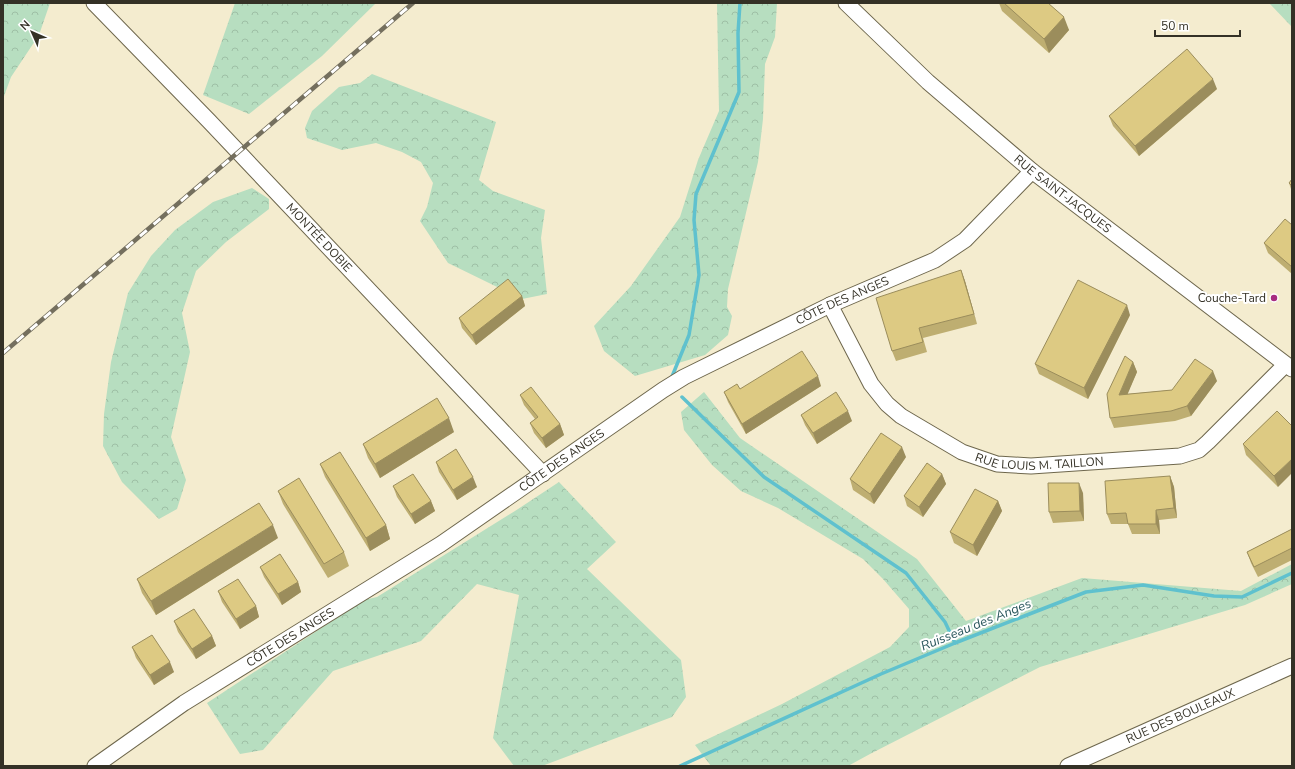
<svg xmlns="http://www.w3.org/2000/svg" width="1295" height="769" viewBox="0 0 1295 769" font-family="'Nunito Sans',sans-serif">
<defs>
<pattern id="forest-crowns" width="20" height="18" patternUnits="userSpaceOnUse"><rect width="20" height="18" fill="#b7dec0"/><path d="M2 6a3 3 0 1 1 6 0M12 15a3 3 0 1 1 6 0" fill="none" stroke="#9ebfa5"/></pattern>
</defs>
<rect width="100%" height="100%" fill="#f4eccf"/>
<g fill="url(#forest-crowns)">
<polygon points="3,3 50,3 39,35 11,77 3,99"/>
<polygon points="235,3 376,3 322,56 249,114 203,95"/>
<polygon points="717,3 777,3 775,37 765,64 763,119 758,162 728,289 727,307 732,316 728,335 705,355 635,376 604,351 594,326 631,286 680,217 698,160 719,111"/>
<polygon points="1269,3 1292,3 1292,27"/>
<polygon points="372,74 496,122 479,180 493,191 545,210 541,238 547,294 522,299 448,263 420,221 427,207 433,183 421,162 402,152 376,143 342,150 307,138 305,128 312,111 339,87 360,83"/>
<polygon points="252,188 269,199 269,209 226,242 196,271 182,313 190,352 171,437 186,480 177,509 159,519 122,482 103,446 104,414 111,362 128,293 151,256 175,230 213,202"/>
<polygon points="704,392 740,438 917,559 966,621 1082,578 1241,591 1292,564 1292,584 1245,605 1040,667 870,754 848,766 711,766 695,745 782,704 890,647 909,627 909,609 883,579 863,559 778,508 741,491 712,465 684,430 681,412"/>
<polygon points="559,482 616,542 587,569 681,660 686,697 672,717 542,766 514,766 493,738 519,595 477,584 421,641 333,671 263,750 240,754 207,703 364,600 377,597 515,511"/>
</g>
<g fill="none" stroke-linecap="round" stroke-linejoin="round">
<g stroke="#5fc1ce" stroke-width="3.5">
<polyline points="671,379 689,335 699,275 694,220 696,194 739,92 738,33 740,3"/>
<polyline points="682,397 764,477 906,573 945,622 955,643"/>
<polyline points="680,766 881,674 955,643 1086,592 1143,585 1214,596 1242,597 1292,573"/>
</g>
<defs>
<g id="minor">
<path id="s1" d="M94,3l115,118 334,353"/>
<path id="s2" d="M846,3l82,79 104,89 260,198"/>
<path id="s3" d="M830,305l41,79 16,20 14,12 61,36 35,12 34,2 149,-10 19,-6 9,-8 77,-77"/>
<path id="s4" d="M95,766l89,-63 257,-159 222,-154 21,-13 146,-72 105,-45 30,-20 67,-69"/>
<path id="s5" d="M1068,766l224,-100"/>
</g>
</defs>
<use href="#minor" stroke="#6e674d" stroke-width="17"/>
<use href="#minor" stroke="#fff" stroke-width="15"/>
<defs>
<polyline id="rail" points="3,353 413,3"/>
</defs>
<use href="#rail" stroke="#746f5e" stroke-width="4.5"/>
<use href="#rail" stroke="#fff" stroke-width="3" stroke-dasharray="9" stroke-linecap="butt"/>
</g>
<g fill="#beae71">
<polygon points="999,3 1048,3 1069,30 1049,53 1002,11"/>
<polygon points="1217,89 1139,156 1113,126 1109,116"/>
<polygon points="1292,179 1292,192 1289,183"/>
<polygon points="1292,225 1292,274 1268,253 1264,243"/>
<polygon points="961,270 965,281 977,324 923,338 927,352 896,361 892,351"/>
<polygon points="522,296 525,306 476,345 462,328 459,318"/>
<polygon points="1130,315 1088,399 1039,374 1035,364"/>
<polygon points="1133,362 1137,372 1127,394 1172,390 1217,381 1191,416 1175,421 1114,428 1110,418"/>
<polygon points="821,386 746,434 728,402 724,392 740,389"/>
<polygon points="520,395 560,424 564,435 546,448 534,433 530,423 535,419 524,405"/>
<polygon points="1277,411 1278,487 1246,455 1243,444"/>
<polygon points="801,415 852,421 817,444 805,425"/>
<polygon points="454,432 380,478 368,458 363,444"/>
<polygon points="906,457 874,504 853,490 850,479"/>
<polygon points="436,462 477,487 457,500 439,472"/>
<polygon points="320,464 386,525 390,539 370,551 325,477"/>
<polygon points="942,474 946,484 923,517 907,506 904,496"/>
<polygon points="1170,476 1174,487 1177,518 1159,520 1160,534 1132,534 1128,524 1111,524 1107,514"/>
<polygon points="393,486 431,501 435,511 415,524 397,497"/>
<polygon points="278,491 344,552 349,566 328,578 283,504"/>
<polygon points="1083,493 1084,521 1053,523 1049,512"/>
<polygon points="998,501 1002,511 977,556 954,543 950,532"/>
<polygon points="1292,529 1292,560 1258,577 1251,563 1247,552"/>
<polygon points="278,538 156,615 142,593 137,579"/>
<polygon points="260,567 298,582 301,592 282,605 264,577"/>
<polygon points="218,591 256,606 259,617 240,629 222,602"/>
<polygon points="174,621 212,636 216,646 196,659 178,632"/>
<polygon points="132,647 174,672 154,685 136,658"/>
</g>
<g fill="#9b8d5c">
<polygon points="1064,17 1069,30 1049,53 1044,39"/>
<polygon points="1213,79 1217,89 1139,156 1135,146"/>
<polygon points="961,270 965,281 977,324 974,314"/>
<polygon points="522,296 525,306 476,345 472,335"/>
<polygon points="1127,305 1130,315 1088,399 1084,388"/>
<polygon points="1133,362 1137,372 1123,405 1119,395"/>
<polygon points="1213,371 1217,381 1191,416 1187,406"/>
<polygon points="818,376 821,386 746,434 742,424"/>
<polygon points="848,411 852,421 817,444 813,433"/>
<polygon points="449,418 454,432 380,478 375,464"/>
<polygon points="560,424 564,435 546,448 542,438"/>
<polygon points="902,447 906,457 874,504 870,494"/>
<polygon points="1292,459 1292,473 1278,487 1274,476"/>
<polygon points="942,474 946,484 923,517 919,507"/>
<polygon points="1170,476 1174,487 1177,518 1174,508"/>
<polygon points="473,477 477,487 457,500 453,490"/>
<polygon points="1079,483 1083,493 1084,521 1080,511"/>
<polygon points="431,501 435,511 415,524 411,514"/>
<polygon points="998,501 1002,511 977,556 973,545"/>
<polygon points="1156,510 1159,520 1160,534 1156,524"/>
<polygon points="273,525 278,538 156,615 151,601"/>
<polygon points="386,525 390,539 370,551 366,538"/>
<polygon points="298,582 301,592 282,605 278,594"/>
<polygon points="256,606 259,617 240,629 236,619"/>
<polygon points="212,636 216,646 196,659 192,649"/>
<polygon points="170,662 174,672 154,685 150,675"/>
</g>
<g fill="#ddca83" stroke="#9b8d5c">
<polygon points="1004,3 1048,3 1064,17 1044,39"/>
<polygon points="1187,49 1213,79 1135,146 1109,116"/>
<polygon points="1292,179 1292,186 1289,183"/>
<polygon points="1285,219 1292,225 1292,267 1264,243"/>
<polygon points="961,270 974,314 919,328 923,342 892,351 876,298"/>
<polygon points="508,279 522,296 472,335 459,318"/>
<polygon points="1078,280 1127,305 1084,388 1035,364"/>
<polygon points="802,351 818,376 742,424 724,392 737,384 740,389"/>
<polygon points="1125,356 1133,362 1119,395 1172,390 1195,359 1213,371 1187,406 1171,411 1110,418 1107,394"/>
<polygon points="531,387 560,424 542,438 530,423 538,417 520,395"/>
<polygon points="836,392 848,411 813,433 801,415"/>
<polygon points="437,398 449,418 375,464 363,444"/>
<polygon points="1277,411 1292,426 1292,459 1274,476 1243,444"/>
<polygon points="881,433 902,447 870,494 850,479"/>
<polygon points="456,449 473,477 453,490 436,462"/>
<polygon points="340,452 386,525 366,538 320,464"/>
<polygon points="927,463 942,474 919,507 904,496"/>
<polygon points="413,474 431,501 411,514 393,486"/>
<polygon points="1170,476 1174,508 1156,510 1156,524 1128,524 1126,513 1107,514 1105,481"/>
<polygon points="299,478 344,552 324,564 278,491"/>
<polygon points="1048,483 1079,483 1080,511 1049,512"/>
<polygon points="975,489 998,501 973,545 950,532"/>
<polygon points="259,503 273,525 151,601 137,579"/>
<polygon points="1292,529 1292,548 1254,567 1247,552"/>
<polygon points="280,554 298,582 278,594 260,567"/>
<polygon points="238,579 256,606 236,619 218,591"/>
<polygon points="194,609 212,636 192,649 174,621"/>
<polygon points="152,635 170,662 150,675 132,647"/>
</g>
<circle fill="#a72c80" stroke="#fff" stroke-width="1.5" cx="1274" cy="298" r="4"/>
<g text-anchor="middle" dominant-baseline="central" stroke-width="4" stroke-linejoin="round" paint-order="stroke">
<g font-size="12" fill="#343126" stroke="#fff">
<text stroke="none"><textPath href="#s2" startOffset="289">RUE SAINT-JACQUES</textPath></text>
<text stroke="none"><textPath href="#s1" startOffset="325">MONTÉE DOBIE</textPath></text>
<text stroke="none"><textPath href="#s4" startOffset="882">CÔTE DES ANGES</textPath></text>
<text stroke="none"><textPath href="#s3" startOffset="283">RUE LOUIS M. TAILLON</textPath></text>
<text stroke="none"><textPath href="#s4" startOffset="558">CÔTE DES ANGES</textPath></text>
<text stroke="none"><textPath href="#s4" startOffset="234">CÔTE DES ANGES</textPath></text>
<text stroke="none"><textPath href="#s5" startOffset="123">RUE DES BOULEAUX</textPath></text>
</g>
<g font-size="12" fill="#343126" stroke="#fff" text-anchor="end">
<text x="1266" y="298">Couche-Tard</text>
</g>
<g font-size="13" font-style="italic" fill="#2a565c" stroke="#fff">
<text transform="translate(976 625) rotate(-22)">Ruisseau des Anges</text>
</g>
</g>
<rect width="1295" height="769" fill="none" stroke="#343126" stroke-width="8"/>
<g transform="translate(32 32) rotate(315)" stroke="#ffffff" stroke-width="3" paint-order="stroke">
<path d="M0-3L7 15L0 10L-7 15Z" fill="#343126"/>
<text y="-6" font-size="11" font-weight="bold" text-anchor="middle" fill="#343126">N</text>
</g>
<path d="M1155 30v6h85v-6" fill="none" stroke="#343126" stroke-width="2"/>
<text x="1161" y="30" font-size="12" fill="#343126" stroke="#ffffff" stroke-width="3" paint-order="stroke">50 m</text>
</svg>
